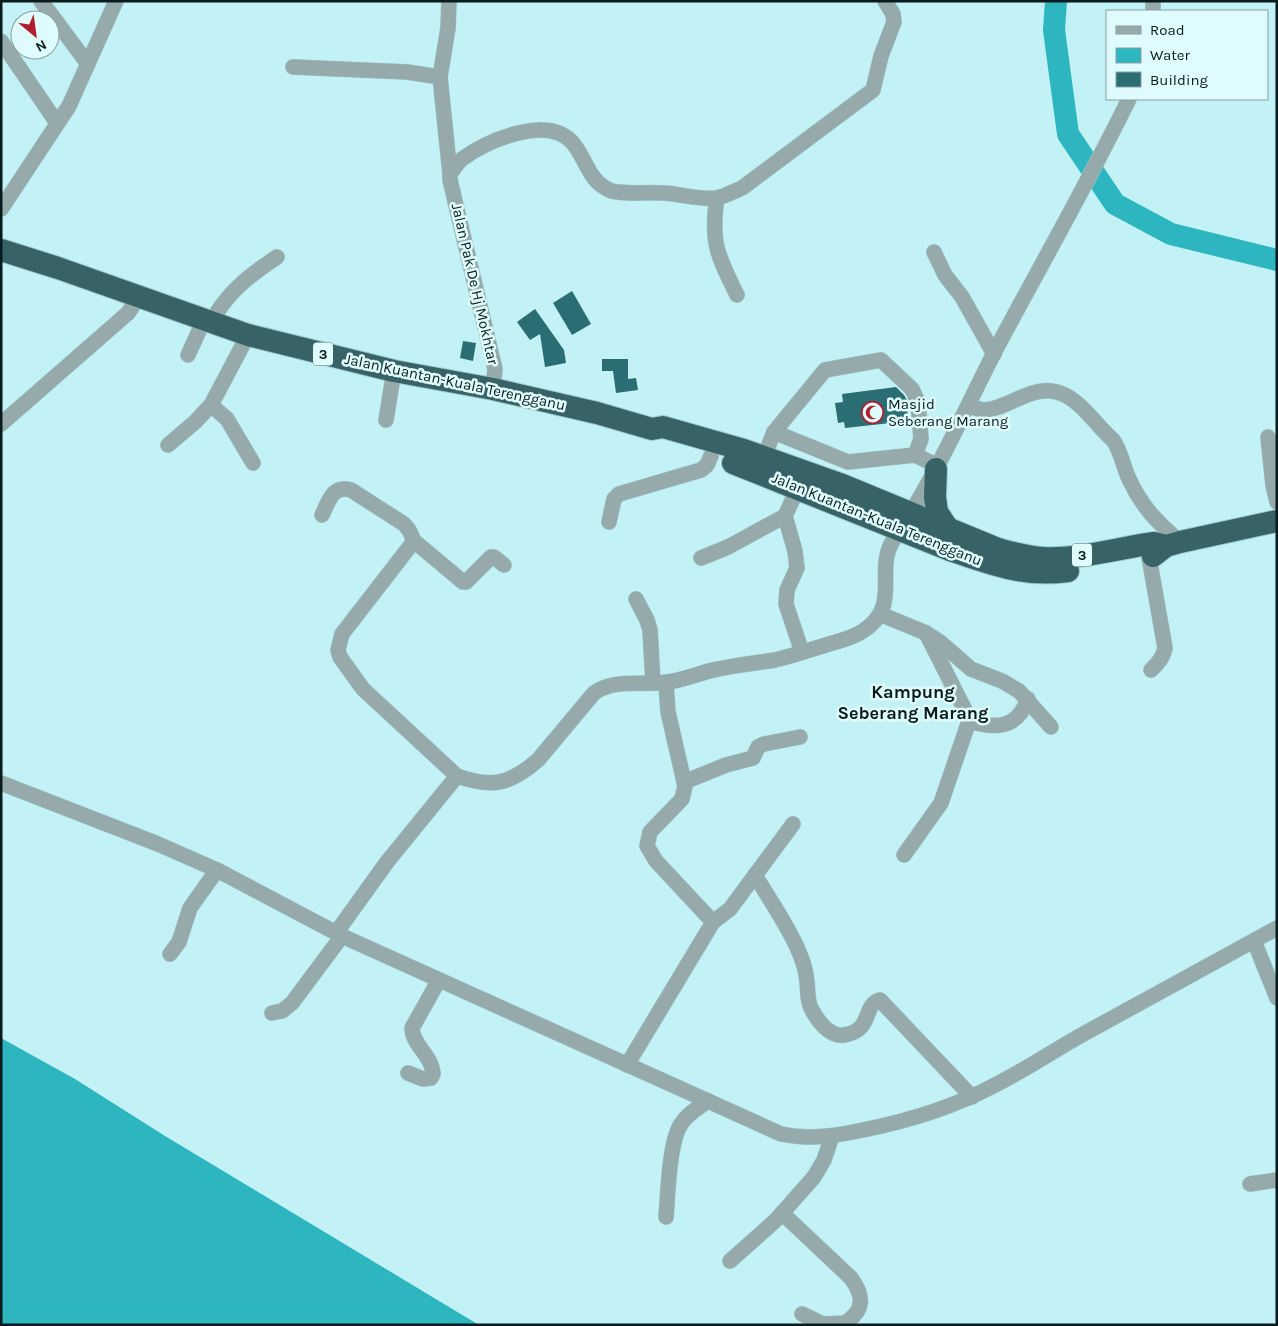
<svg xmlns="http://www.w3.org/2000/svg" width="1278" height="1326" viewBox="0 0 1278 1326" font-family="Karla,sans-serif">
<rect width="100%" height="100%" fill="#c2f2f5"/>
<polygon fill="#2db6c0" points="1,1038 75,1079 165,1136 479,1325 1,1325"/>
<g fill="none" stroke-linecap="round" stroke-linejoin="round">
<polyline stroke="#2db6c0" stroke-width="22" points="1056,1 1054,30 1068,134 1115,204 1171,234 1277,260"/>
</g>
<g fill="#2a6d72">
<polygon points="572,291 591,324 572,335 553,303"/>
<polygon points="535,309 564,350 566,363 545,367 540,334 530,340 517,322"/>
<polygon points="463,341 476,343 473,361 460,358"/>
<polygon points="602,359 628,359 628,379 636,378 638,390 616,393 613,371 602,371"/>
<polygon points="896,387 904,395 909,404 909,408 907,410 909,421 845,428 844,422 838,423 835,403 843,402 842,394"/>
</g>
<g fill="none" stroke-linecap="round" stroke-linejoin="round">
<defs>
<g id="minor">
<polyline points="41,1 88,64"/>
<polyline points="1153,11 1153,1"/>
<polyline points="1,41 57,123"/>
<polyline points="293,67 407,72 440,77 450,174"/>
<polyline points="440,77 448,28 449,1"/>
<path d="M717,198c-7,45 1,58 20,97"/>
<polyline points="1,209 69,106 116,1"/>
<polyline points="934,252 945,275 962,297 994,354"/>
<path d="M211,323c15,-30 39,-48 66,-66"/>
<polyline points="188,355 204,320"/>
<path d="M493,389l2,-20 -45,-189v-6c4,-5 7,-11 12,-15 25,-18 83,-44 109,-18 13,13 17,37 33,46 4,3 9,5 14,5 15,2 31,0 46,1 17,1 36,7 53,5 9,-2 17,-7 25,-10l131,-98 8,-34 13,-34 -1,-8 -8,-13"/>
<polyline points="211,405 227,419 253,463"/>
<path d="M969,406c5,1 10,4 15,4 27,-1 50,-30 81,-15 19,10 32,31 48,45 8,11 10,26 16,39 13,28 28,43 51,63"/>
<polyline points="386,420 394,371"/>
<polyline points="1,424 128,313 139,297"/>
<polyline points="774,432 848,462 915,455"/>
<polyline points="1268,437 1273,485 1277,502"/>
<polyline points="168,445 195,422 211,405 248,335"/>
<polyline points="764,457 774,432 825,370 881,360 912,389 918,402 921,439 915,455 938,466"/>
<polyline points="798,488 785,516 795,551 797,568 787,590 786,604 802,652"/>
<path d="M322,515c7,-14 10,-30 29,-25l53,34 5,6 5,11 49,41h3l25,-25h3l10,8"/>
<polyline points="609,522 614,499 619,494 701,470 707,465 711,456"/>
<path d="M414,541l-72,93 -4,16 2,7 23,32 94,87c35,12 52,9 81,-16l56,-67c21,-15 49,-7 73,-11 18,-2 34,-10 51,-13 19,-4 38,-6 57,-9 18,-4 34,-10 51,-15 13,-4 27,-7 37,-14 40,-26 10,-61 31,-92 40,-59 68,-123 100,-186 45,-85 93,-168 135,-254"/>
<path d="M1149,557l16,91c-2,10 -7,15 -14,22"/>
<polyline points="701,558 728,547 785,516"/>
<polyline points="636,599 647,620 650,630 653,683"/>
<polyline points="880,614 926,633 940,642 971,669 1002,681 1019,691 1051,727"/>
<path d="M969,721c27,8 48,8 59,-22"/>
<polyline points="684,782 726,765 753,758 758,747 764,744 800,737"/>
<path d="M1,783l157,61 59,26 125,66 439,198c28,6 54,2 82,-4 45,-9 91,-23 132,-45 32,-16 61,-36 92,-53 63,-35 127,-69 190,-104"/>
<polyline points="904,855 941,803 969,721 968,716 926,633"/>
<path d="M755,875c14,24 34,52 44,77 4,9 7,20 8,30 1,8 0,18 4,26 6,12 18,29 33,27 30,-5 18,-30 36,-35l92,97"/>
<polyline points="713,922 730,909 793,824"/>
<polyline points="336,933 387,862 457,776"/>
<polyline points="1254,941 1277,998"/>
<polyline points="170,954 179,942 190,908 217,870"/>
<polyline points="272,1013 282,1011 292,1003 342,936"/>
<polyline points="627,1065 713,922 656,861 647,846 650,832 682,799 685,786 668,712 666,683"/>
<path d="M408,1073l15,6 8,-1 2,-4c-1,-19 -21,-29 -21,-46l27,-48"/>
<polyline points="1250,1184 1277,1180"/>
<path d="M782,1213l69,65c13,18 14,32 -6,45l-22,1 -21,-10"/>
<path d="M666,1217c2,-23 3,-75 15,-93 6,-10 17,-16 27,-23"/>
<polyline points="730,1261 776,1220 814,1177 824,1160 832,1136"/>
</g>
<g id="highway">
<path d="M1,250l57,18 190,67 146,36 99,18 104,24 55,16 11,-2 81,23 96,34 158,65c15,4 29,8 45,9 34,2 76,-10 111,-15l12,3"/>
<path d="M733,463l217,87c41,14 73,27 118,21"/>
<polyline points="936,469 935,497 937,512 949,530"/>
<polyline points="1153,556 1166,546 1180,542 1277,521"/>
</g>
</defs>
<use href="#minor" stroke="#a1cbce" stroke-width="16"/>
<use href="#highway" stroke="#a1cbce" stroke-width="24"/>
<use href="#minor" stroke="#96aaab" stroke-width="15"/>
<use href="#highway" stroke="#376367" stroke-width="22"/>
</g>
<defs>
<symbol id="mosque-ring" viewBox="-11 -11 22 22"><circle r="9.5" fill="#dffbfd" stroke="#b01e2e" stroke-width="1.5"/><path d="M3.5-4.9A6 6 0 1 0 3.5 4.9A5 5 0 1 1 3.5-4.9Z" fill="#b01e2e"/></symbol>
</defs>
<g fill-rule="evenodd">
<use href="#mosque-ring" x="860" y="400" width="25" height="25"/>
</g>
<g text-anchor="middle" dominant-baseline="central" stroke-width="5" stroke-linejoin="round" paint-order="stroke">
<g fill="#dffbfd" stroke="#495e60" stroke-width="1">
<rect x="313" y="342.5" width="20" height="23" rx="4"/>
<rect x="1072" y="543.5" width="20" height="23" rx="4"/>
</g>
<g font-size="14" font-weight="bold" fill="#091b1d">
<text x="323" y="354">3</text>
<text x="1082" y="555">3</text>
</g>
<g font-size="15" fill="#091b1d" stroke="#dffbfd">
<text transform="translate(475 284) rotate(77)">Jalan Pak De Hj Mokhtar</text>
<text transform="translate(455 382) rotate(12)">Jalan Kuantan-Kuala Terengganu</text>
<text transform="translate(877 519) rotate(22)">Jalan Kuantan-Kuala Terengganu</text>
</g>
<g font-size="15" fill="#091b1d" stroke="#dffbfd" text-anchor="start">
<text x="888" y="404">Masjid<tspan x="888" dy="17">Seberang Marang</tspan></text>
</g>
<g font-size="18" font-weight="bold" fill="#091b1d" stroke="#dffbfd">
<text x="913" y="692">Kampung<tspan x="913" dy="21">Seberang Marang</tspan></text>
</g>
</g>
<rect width="1278" height="1326" fill="none" stroke="#091b1d" stroke-width="5"/>
<rect x="1106" y="10" width="162" height="90" fill="#dffbfd" stroke="#89a1a3"/>
<rect x="1116" y="26" width="25" height="8" fill="#96aaab" stroke="#89a1a3"/>
<text x="1150" y="35" font-size="15" fill="#091b1d">Road</text>
<rect x="1116" y="48" width="25" height="15" fill="#2db6c0" stroke="#89a1a3"/>
<text x="1150" y="60" font-size="15" fill="#091b1d">Water</text>
<rect x="1116" y="72" width="25" height="15" fill="#2a6d72" stroke="#89a1a3"/>
<text x="1150" y="85" font-size="15" fill="#091b1d">Building</text>
<g transform="translate(35 35) rotate(151)"><circle r="24" fill="#dffbfd" stroke="#89a1a3"/>
<path d="M0-4L9 19L0 12L-9 19Z" fill="#b01e2e"/>
<text y="-8" font-size="14" font-weight="bold" text-anchor="middle" fill="#091b1d">N</text>
</g>
</svg>
